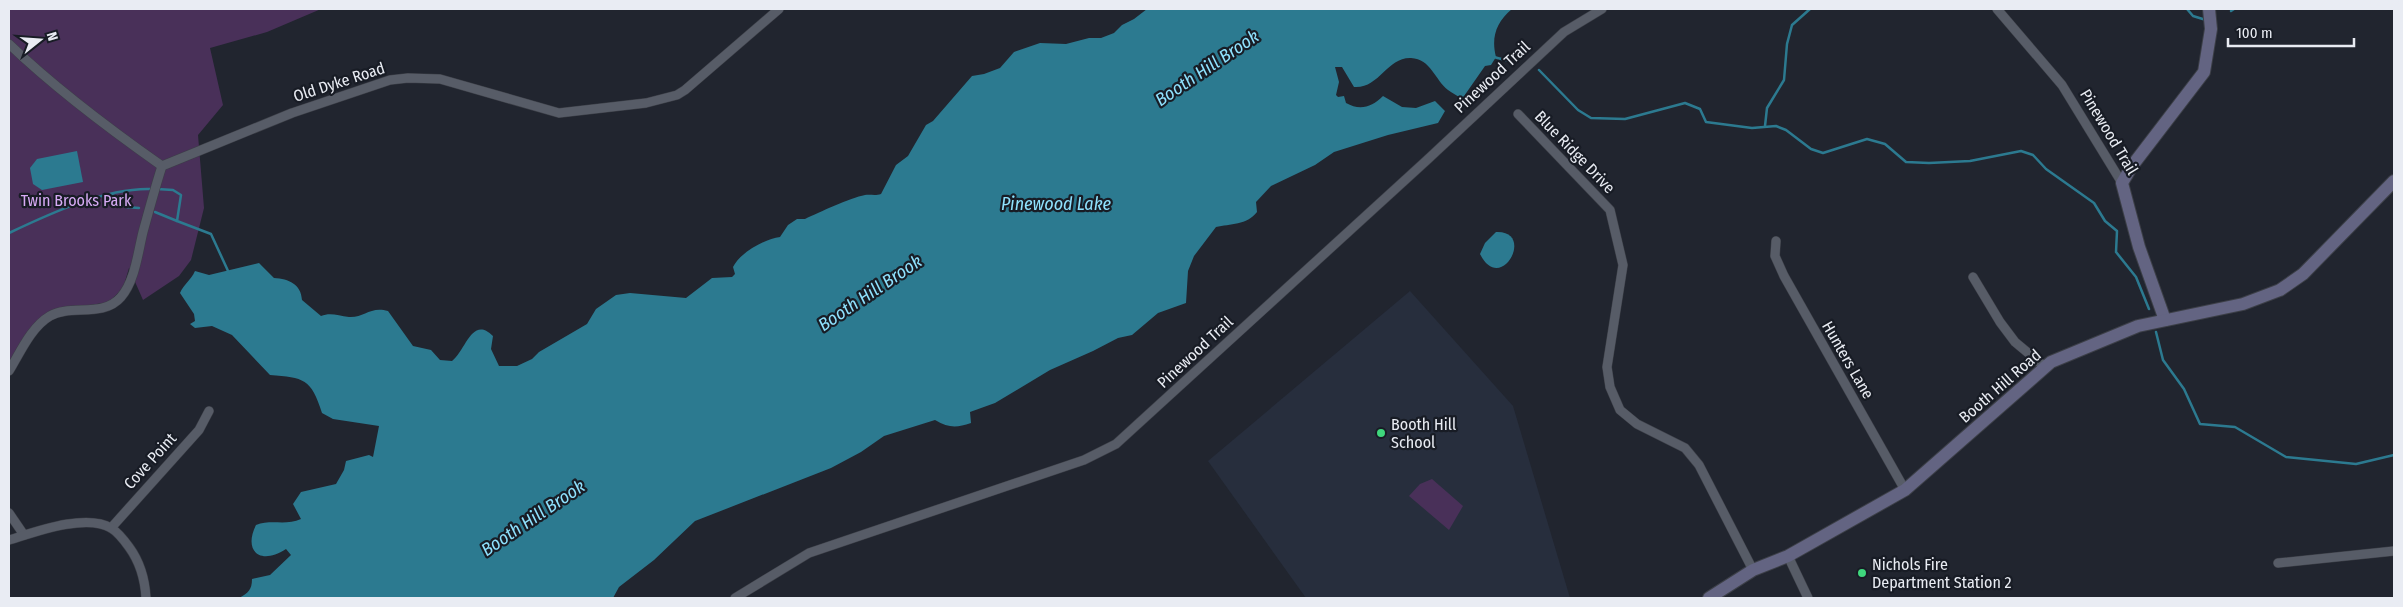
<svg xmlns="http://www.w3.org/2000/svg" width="2403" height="607" viewBox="0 0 2403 607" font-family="'Fira Sans Condensed',sans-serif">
<rect width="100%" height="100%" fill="#21252f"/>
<polygon fill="#272e3d" points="1410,291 1513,406 1570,598 1306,598 1208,461"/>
<g fill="#493059">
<polygon points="9,9 321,9 267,32 210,48 223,105 198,135 204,208 191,260 179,276 143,300 129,268 123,288 109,302 49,312 34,327 9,364"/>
<polygon points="1432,479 1463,506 1449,530 1409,496 1420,484"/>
</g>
<g fill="#2c7a90">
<path d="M1147,9h365c-16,13 -21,29 -16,48l-5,8 -6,1 -23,33c-4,-3 -10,-6 -14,-9 -13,-10 -17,-31 -37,-32 -24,-1 -32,31 -57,29l-12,-20h-7l4,15 -3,13 2,2 6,-1 2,7c14,8 26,4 37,-7l19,11 14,1 19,-7 10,10 -7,12 -50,12 -54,17 -19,13 -44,21 -15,16 1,10c-10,13 -27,12 -41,15l-22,29 -6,15 -2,32 -28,10 -26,22 -14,3 -25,13 -43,19 -55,33 -25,9 1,11c-15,5 -22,5 -36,-3l-51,16 -23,16 -30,16 -136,53 -41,39 -35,27 -6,11h-374c9,-5 13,-8 13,-19l18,-4 21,-20 -5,-6c-26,17 -43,2 -30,-24 15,-6 30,1 45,-6l-8,-15 8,-12 35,-8 8,-14 2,-9 23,-6 4,2 6,-31 -46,-7 -11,-6c-11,-35 -18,-35 -52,-38l-38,-40 -20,-9 -17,2 -5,-4 5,-3 -1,-7 -14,-21c4,-9 11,-13 15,-22l14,4 50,-12 15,15c15,1 27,6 28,22l19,16c10,-4 17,0 28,1 15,1 21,-11 39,-6l25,35 18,4 9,10 12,1c14,-11 20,-46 41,-25l-2,13 8,17h18l15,-7 7,-7 48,-28 9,-15 20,-14 14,-2 56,5 26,-20 20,-1 3,-3 -2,-7c7,-14 31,-28 47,-30l8,-12 9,-6h8c15,-7 45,-21 60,-24 5,-1 10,1 16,-1l15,-29 12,-9 18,-31 7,-4 39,-45 12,-2 16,-6 14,-16 26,-9 26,1 23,-6h12l13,-5 8,-8 12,-6z"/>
<polygon points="77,151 83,182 42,190 33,184 30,168 37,159"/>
<path d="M1496,232c40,-2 5,64 -16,22l5,-11z"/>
</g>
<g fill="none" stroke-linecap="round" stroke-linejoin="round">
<g stroke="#2c7a90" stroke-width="2.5">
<polyline points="2187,9 2193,16 2206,20"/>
<polyline points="2231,11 2234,9"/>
<polyline points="1494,57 1512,62"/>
<polyline points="1539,70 1578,110 1591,118 1625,119 1685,103 1700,109 1706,122 1752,128 1776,126 1786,130 1811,149 1823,153 1867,139 1885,144 1906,162 1929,163 1970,161 2021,151 2033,155 2046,169 2094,203 2105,221 2117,231 2116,252 2136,277 2149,309"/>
<polyline points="1765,126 1767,108 1784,80 1787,44 1792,25 1810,9"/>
<polyline points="157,189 173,190 181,195 177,221 211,234 229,273"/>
<polyline points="112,194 126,207 139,208"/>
<polyline points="155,212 177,221"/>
<path d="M9,233c40,-19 98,-46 143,-44"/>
<polyline points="2156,332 2163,360 2184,389 2200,424 2235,427 2286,457 2356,464 2394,455"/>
</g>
<defs>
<g id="street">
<polyline points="1997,9 2062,85 2122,183"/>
<path d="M9,44c47,45 99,84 153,122"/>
<polyline points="1518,114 1610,210 1623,265 1607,367 1610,387 1620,410 1637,424 1685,448 1699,465 1753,570"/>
<polyline points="1776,241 1775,256 1784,276 1905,490"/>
<polyline points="1973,277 2000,322 2015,342 2045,367"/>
<path d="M9,371c11,-18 22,-44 41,-55 21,-12 53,2 71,-19 14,-16 17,-45 22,-65 6,-22 12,-44 19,-66l130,-53 98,-33 18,-2 32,1 119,34 87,-10 31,-8 8,-5 94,-81"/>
<polyline points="9,513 24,535"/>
<polyline points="111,528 199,430 209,411"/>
<path d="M9,540c26,-8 77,-27 102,-12 8,5 13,12 18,19 11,15 16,33 17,51"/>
<polyline points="1788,556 1808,598"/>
<polyline points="2278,563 2394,551"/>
<polyline points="735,598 809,553 1084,460 1116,444 1427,160 1564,32 1602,9"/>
</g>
<g id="secondary">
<polyline points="2165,320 2139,247 2122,183 2132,166 2204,72 2211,29 2209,9"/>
<polyline points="1709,598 1753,570 1788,556 1905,490 2051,362 2138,326 2243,304 2280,290 2303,274 2394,181"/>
</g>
</defs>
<use href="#street" stroke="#3c3f47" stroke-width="10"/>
<use href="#secondary" stroke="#3c3f47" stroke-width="14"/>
<use href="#street" stroke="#575c67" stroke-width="9"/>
<use href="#secondary" stroke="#636482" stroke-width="12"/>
</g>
<g fill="#3fd77d" stroke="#181c25" stroke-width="2">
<circle cx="1381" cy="433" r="5"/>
<circle cx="1862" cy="573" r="5"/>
</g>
<g text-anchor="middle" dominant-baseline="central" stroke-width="4.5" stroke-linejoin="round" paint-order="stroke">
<g font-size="16" fill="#e9ecf3" stroke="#181c25">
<text transform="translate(1492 77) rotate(-43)">Pinewood Trail</text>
<text transform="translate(339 82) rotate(-18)">Old Dyke Road</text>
<text transform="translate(2109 132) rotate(59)">Pinewood Trail</text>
<text transform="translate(1575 152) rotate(46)">Blue Ridge Drive</text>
<text transform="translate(1195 352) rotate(-43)">Pinewood Trail</text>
<text transform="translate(1848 360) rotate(60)">Hunters Lane</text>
<text transform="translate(2000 386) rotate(-41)">Booth Hill Road</text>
<text transform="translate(150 461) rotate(-48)">Cove Point</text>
</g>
<g font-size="16" fill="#d7abf5" stroke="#181c25">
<text x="76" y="200">Twin Brooks Park</text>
</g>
<g font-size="16" fill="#e9ecf3" stroke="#181c25" text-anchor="start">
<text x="1391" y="424">Booth Hill<tspan x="1391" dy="18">School</tspan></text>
<text x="1872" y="564">Nichols Fire<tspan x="1872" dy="18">Department Station 2</tspan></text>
</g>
<g font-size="18" font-style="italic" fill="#8fe2fe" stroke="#181c25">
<text transform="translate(1207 68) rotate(-34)">Booth Hill Brook</text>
<text x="1056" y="204">Pinewood Lake</text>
<text transform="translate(870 293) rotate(-34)">Booth Hill Brook</text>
<text transform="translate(533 518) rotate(-34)">Booth Hill Brook</text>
</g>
</g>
<rect width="2403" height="607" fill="none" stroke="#e9ecf3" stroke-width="20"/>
<g transform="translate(40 40) rotate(73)" stroke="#181c25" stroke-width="4" paint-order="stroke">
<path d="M0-4L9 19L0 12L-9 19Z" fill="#e9ecf3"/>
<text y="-8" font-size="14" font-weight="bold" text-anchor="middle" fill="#e9ecf3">N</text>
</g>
<path d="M2228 38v8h126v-8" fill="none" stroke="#e9ecf3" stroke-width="2.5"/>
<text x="2236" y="38" font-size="15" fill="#e9ecf3" stroke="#181c25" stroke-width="4" paint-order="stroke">100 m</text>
</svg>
